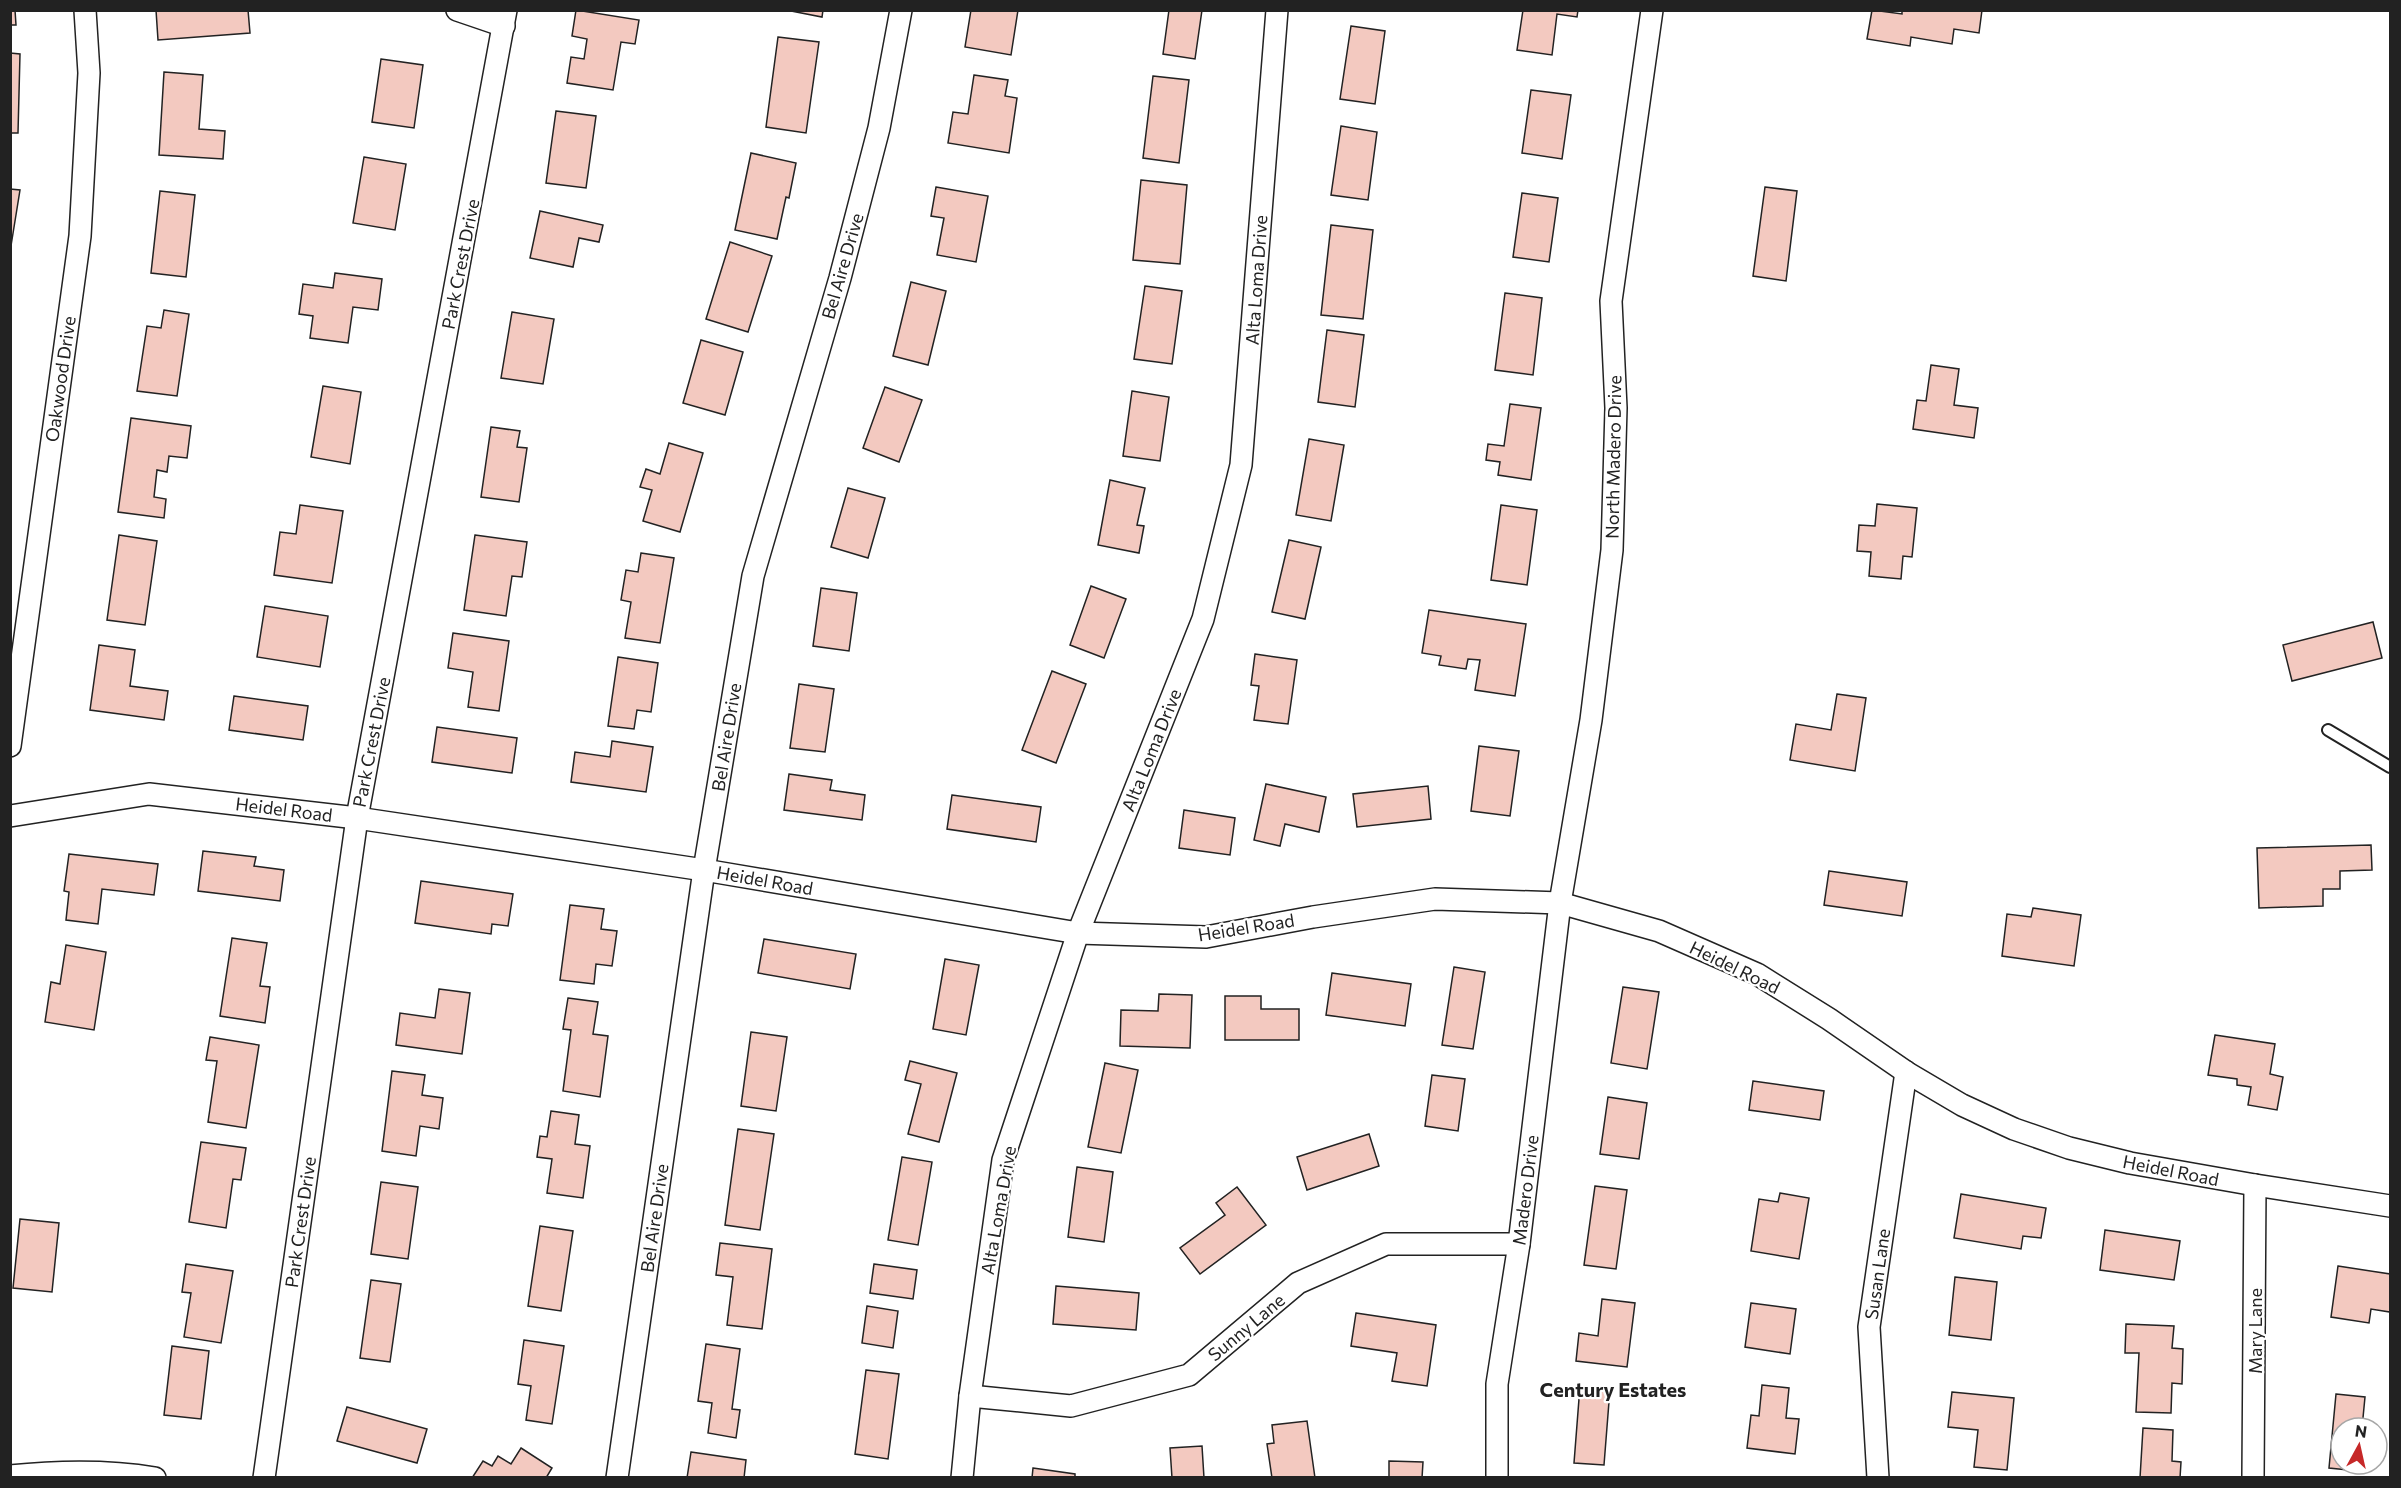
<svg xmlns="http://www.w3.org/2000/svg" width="2401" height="1488" viewBox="0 0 2401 1488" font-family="Commissioner,sans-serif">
<rect width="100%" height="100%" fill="#fff"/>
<g fill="#f3c9c0" stroke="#222" stroke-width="1.5">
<polygon points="10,10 15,10 16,25 10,25"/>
<polygon points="156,10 248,10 250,33 158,40"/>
<polygon points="576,10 639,20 635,44 621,42 613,90 567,83 571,57 584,59 587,39 572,36"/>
<polygon points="786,10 823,10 822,17"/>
<polygon points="971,10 1018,10 1011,55 965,47"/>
<polygon points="1169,10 1202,10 1195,59 1163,54"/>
<polygon points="1523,10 1578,10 1577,17 1557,14 1552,55 1517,50"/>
<polygon points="1872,10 1902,14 1902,10 1982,10 1979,33 1954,29 1952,44 1911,37 1910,46 1867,39"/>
<polygon points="1351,26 1385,31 1375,104 1340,99"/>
<polygon points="778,37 819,42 806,133 766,127"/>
<polygon points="10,53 20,54 18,133 10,133"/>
<polygon points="381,59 423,65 414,128 372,122"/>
<polygon points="164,72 203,75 199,129 225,131 223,159 159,155"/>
<polygon points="974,75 1008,80 1005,96 1017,98 1009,153 948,143 953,112 968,114"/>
<polygon points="1153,76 1189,80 1179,163 1143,158"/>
<polygon points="1531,90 1571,95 1562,159 1522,153"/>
<polygon points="556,111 596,116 586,188 546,183"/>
<polygon points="1341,126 1377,132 1368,200 1331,195"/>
<polygon points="751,153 796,163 789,198 786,197 777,239 735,230"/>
<polygon points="364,157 406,164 395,230 353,223"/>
<polygon points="1141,180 1187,185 1180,264 1133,260"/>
<polygon points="936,187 988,196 976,262 937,255 944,218 931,216"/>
<polygon points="1765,187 1797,191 1786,281 1753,276"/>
<polygon points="10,189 20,190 10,252"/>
<polygon points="160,191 195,195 186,277 151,273"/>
<polygon points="1522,193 1558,198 1549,262 1513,257"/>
<polygon points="540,211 603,225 599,242 579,238 573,267 530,258"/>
<polygon points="1331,225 1373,230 1363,319 1321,315"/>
<polygon points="730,242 772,256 748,332 706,319"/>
<polygon points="335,273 382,279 378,310 353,307 348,343 310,338 313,316 299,314 303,284 333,288"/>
<polygon points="911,282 946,291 928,365 893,356"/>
<polygon points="1145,286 1182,291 1172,364 1134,359"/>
<polygon points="1505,293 1542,298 1533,375 1495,370"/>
<polygon points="164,310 189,314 177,396 137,391 147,326 161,328"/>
<polygon points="512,312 554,319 543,384 501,378"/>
<polygon points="1327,330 1364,335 1355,407 1318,402"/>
<polygon points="701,340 743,352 725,415 683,403"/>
<polygon points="1931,365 1959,369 1954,405 1978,408 1974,438 1913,429 1917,400 1926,401"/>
<polygon points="323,386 361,392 350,464 311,457"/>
<polygon points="885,387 922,400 899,462 863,448"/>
<polygon points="1132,391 1169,397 1160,461 1123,456"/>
<polygon points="1510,404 1541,408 1531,480 1498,475 1500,462 1486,460 1488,444 1504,446"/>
<polygon points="131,418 191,426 187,458 169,456 167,472 157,470 154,497 166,499 164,518 118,512"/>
<polygon points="491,427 520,431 517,447 527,448 519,502 481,497"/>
<polygon points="1309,439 1344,445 1331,521 1296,515"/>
<polygon points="669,443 703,453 680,532 643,521 652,490 640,487 646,469 660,474"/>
<polygon points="1110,480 1145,488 1137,525 1144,526 1139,553 1098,545"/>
<polygon points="848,488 885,498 868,558 831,547"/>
<polygon points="1877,504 1917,508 1912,557 1903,556 1901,579 1869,576 1871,552 1857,551 1859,525 1875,526"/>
<polygon points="300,505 343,511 332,583 274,575 280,532 296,534"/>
<polygon points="1501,505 1537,510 1527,585 1491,580"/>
<polygon points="119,535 157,541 145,625 107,620"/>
<polygon points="475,535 527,542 522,577 512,576 506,616 464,610"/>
<polygon points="1289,540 1321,547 1305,619 1272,612"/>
<polygon points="641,553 674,558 660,643 625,638 631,602 621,600 626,570 638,572"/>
<polygon points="1091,586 1126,599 1104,658 1070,645"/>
<polygon points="821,588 857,593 849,651 813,646"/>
<polygon points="265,606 328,616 320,667 257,657"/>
<polygon points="1429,610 1526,624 1515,696 1475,690 1480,660 1468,659 1466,669 1439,665 1441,656 1422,653"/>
<polygon points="2373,622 2382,658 2292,681 2283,645"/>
<polygon points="453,633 509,641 499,711 468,707 473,672 448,668"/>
<polygon points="99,645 135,650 130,686 168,691 164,720 90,710"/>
<polygon points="1255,654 1297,660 1288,724 1254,720 1259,686 1251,685"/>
<polygon points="618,657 658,663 651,712 637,710 634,729 608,726"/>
<polygon points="1052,671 1086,684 1056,763 1022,750"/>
<polygon points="799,684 834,689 825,752 790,748"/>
<polygon points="1837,694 1866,698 1855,771 1790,760 1796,724 1831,730"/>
<polygon points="234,696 308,706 303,740 229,730"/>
<polygon points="437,727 517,738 512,773 432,762"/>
<polygon points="612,741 653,747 646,792 571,782 575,752 610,757"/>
<polygon points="1479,746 1519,751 1510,816 1471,811"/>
<polygon points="789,774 832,780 830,790 865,795 862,820 784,810"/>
<polygon points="1266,784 1326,797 1319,832 1285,824 1280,846 1254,840"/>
<polygon points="1428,786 1431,819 1357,827 1353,794"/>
<polygon points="952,795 1041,807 1036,842 947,829"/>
<polygon points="1184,810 1235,818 1230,855 1179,848"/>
<polygon points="2371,845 2372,870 2340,871 2340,889 2323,889 2323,906 2259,908 2257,848"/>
<polygon points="203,851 256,857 254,866 284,870 280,901 198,891"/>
<polygon points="69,854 158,864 154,895 102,889 98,924 66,920 69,892 64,891"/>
<polygon points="1829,871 1907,882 1902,916 1824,905"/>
<polygon points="421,881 513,894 508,926 492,924 491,934 415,923"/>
<polygon points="570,905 604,909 601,929 617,931 612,966 596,964 594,984 560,980"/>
<polygon points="2033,908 2081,915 2074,966 2002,956 2007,914 2031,917"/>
<polygon points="232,938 267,943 260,986 270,987 265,1023 220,1016"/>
<polygon points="764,939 856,954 850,989 758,973"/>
<polygon points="66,945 106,952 94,1030 45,1022 51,982 60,984"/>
<polygon points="945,959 979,965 966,1035 933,1029"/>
<polygon points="1454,967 1485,972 1473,1049 1442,1045"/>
<polygon points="1332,973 1411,984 1405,1026 1326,1015"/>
<polygon points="1623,987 1659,992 1647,1069 1611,1063"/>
<polygon points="439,989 470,993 462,1054 396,1045 400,1013 435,1018"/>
<polygon points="1159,994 1192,995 1190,1048 1120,1046 1121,1010 1158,1011"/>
<polygon points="1225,996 1261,996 1261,1009 1299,1009 1299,1040 1225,1040"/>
<polygon points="568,998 598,1002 593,1034 608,1036 600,1097 563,1091 571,1030 563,1029"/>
<polygon points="751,1032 787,1037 776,1111 741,1106"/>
<polygon points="2215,1035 2275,1044 2270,1074 2283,1077 2277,1110 2248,1105 2251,1087 2237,1085 2237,1079 2208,1075"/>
<polygon points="210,1037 259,1045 246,1128 208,1122 217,1061 206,1060"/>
<polygon points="910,1061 957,1073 939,1142 908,1134 921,1084 905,1080"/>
<polygon points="1105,1063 1138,1070 1121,1153 1088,1147"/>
<polygon points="392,1071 425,1075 422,1095 443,1098 439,1129 420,1126 416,1156 382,1151"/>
<polygon points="1432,1075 1465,1079 1458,1131 1425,1126"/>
<polygon points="1753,1081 1824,1091 1820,1120 1749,1110"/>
<polygon points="1608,1097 1647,1103 1639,1159 1600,1154"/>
<polygon points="551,1111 579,1115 575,1144 590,1146 583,1198 547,1193 552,1159 537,1157 540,1136 547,1137"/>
<polygon points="738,1129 774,1134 760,1230 725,1225"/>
<polygon points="1369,1134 1379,1166 1307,1190 1297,1157"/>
<polygon points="201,1142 246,1148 241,1180 233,1179 226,1228 189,1222"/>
<polygon points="902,1157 932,1162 918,1245 888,1240"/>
<polygon points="1077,1167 1113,1172 1104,1242 1068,1237"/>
<polygon points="381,1182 418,1187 408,1259 371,1254"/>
<polygon points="1595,1186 1627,1190 1616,1269 1584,1265"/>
<polygon points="1237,1187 1266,1225 1200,1274 1180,1248 1225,1215 1216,1203"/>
<polygon points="1780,1193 1809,1198 1799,1259 1751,1251 1759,1199 1778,1202"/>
<polygon points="1961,1194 2046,1208 2041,1238 2023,1236 2021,1249 1954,1238"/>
<polygon points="20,1219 59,1223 52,1292 13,1288"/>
<polygon points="540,1226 573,1231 561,1311 528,1306"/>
<polygon points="2105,1230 2180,1241 2174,1280 2100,1270"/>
<polygon points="720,1243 772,1249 762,1329 727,1325 733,1277 716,1275"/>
<polygon points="186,1264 233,1271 221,1343 184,1337 191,1293 182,1292"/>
<polygon points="874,1264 917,1270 913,1299 870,1293"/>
<polygon points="2338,1266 2390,1274 2390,1312 2371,1309 2369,1323 2331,1317"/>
<polygon points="1955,1277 1997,1282 1991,1340 1949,1335"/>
<polygon points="371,1280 401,1284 390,1362 360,1358"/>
<polygon points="1056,1286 1139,1293 1136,1330 1053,1324"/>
<polygon points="1602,1299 1635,1303 1627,1367 1576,1361 1579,1333 1598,1336"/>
<polygon points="1751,1303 1796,1309 1790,1354 1745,1347"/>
<polygon points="867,1306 898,1311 893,1348 862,1343"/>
<polygon points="1356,1313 1436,1325 1427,1386 1392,1381 1397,1353 1351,1346"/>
<polygon points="2126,1324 2174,1326 2172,1348 2183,1349 2182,1384 2172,1383 2171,1413 2136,1412 2139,1353 2125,1353"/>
<polygon points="524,1340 564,1346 552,1424 526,1420 531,1386 518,1384"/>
<polygon points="706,1344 740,1349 732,1409 740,1410 736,1438 708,1433 712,1403 698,1401"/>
<polygon points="172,1346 209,1351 201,1419 164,1415"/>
<polygon points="866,1370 899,1374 888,1459 855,1454"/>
<polygon points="1762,1385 1789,1388 1786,1418 1799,1419 1795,1454 1747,1448 1751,1415 1759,1416"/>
<polygon points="1580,1386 1610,1389 1604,1465 1574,1463"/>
<polygon points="1952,1392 2014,1398 2007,1470 1974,1467 1978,1430 1948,1427"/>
<polygon points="2336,1394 2365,1397 2362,1428 2341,1428 2341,1464 2359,1464 2358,1471 2329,1468"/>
<polygon points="347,1407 427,1429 417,1463 337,1441"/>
<polygon points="1307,1421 1315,1478 1272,1478 1267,1444 1274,1443 1272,1425"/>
<polygon points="2143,1428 2173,1430 2172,1461 2181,1462 2180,1478 2140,1478"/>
<polygon points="1202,1446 1204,1478 1172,1478 1170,1448"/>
<polygon points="521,1448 552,1468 546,1478 472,1478 483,1461 492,1466 498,1456 511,1464"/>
<polygon points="691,1452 746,1460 744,1478 687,1478"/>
<polygon points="1389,1461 1423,1462 1422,1478 1389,1478"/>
<polygon points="1033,1468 1075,1474 1075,1478 1032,1478"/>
</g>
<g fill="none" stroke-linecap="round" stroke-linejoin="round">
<defs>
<polyline id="lane" points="2328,730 2390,767"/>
<g id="street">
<polyline points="457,10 504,26"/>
<polyline points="10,746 80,236 89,73 85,10"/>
<polyline points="10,816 149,794 357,818 704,870 1078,933 1206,937 1313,917 1435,899 1560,903 1659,931 1757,974 1829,1019 1906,1072 1962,1105 2014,1129 2069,1148 2130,1163 2255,1185 2390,1206"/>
<polyline points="970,1396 1071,1406 1189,1375 1298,1283 1386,1244 1519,1244"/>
<path d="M10,1476c48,-5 97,-6 145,2"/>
<polyline points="264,1478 357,818 506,10"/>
<polyline points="617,1478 704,870 753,576 840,278 879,128 901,10"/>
<polyline points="962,1478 970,1396 1003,1160 1078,933 1203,619 1241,465 1277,10"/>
<polyline points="1497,1478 1497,1384 1519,1244 1560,903 1591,720 1612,550 1616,408 1611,301 1652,10"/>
<polyline points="1878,1478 1869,1327 1906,1072"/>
<polyline points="2253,1478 2255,1185"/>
</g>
</defs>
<use href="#lane" stroke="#222" stroke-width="14"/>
<use href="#street" stroke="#222" stroke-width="24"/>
<use href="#lane" stroke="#fff" stroke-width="10"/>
<use href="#street" stroke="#fff" stroke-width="21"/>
</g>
<g text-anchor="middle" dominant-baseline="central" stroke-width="4.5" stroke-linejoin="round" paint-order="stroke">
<g font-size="18" fill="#222" stroke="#fff">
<text transform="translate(460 264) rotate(-79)">Park Crest Drive</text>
<text transform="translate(842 266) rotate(-74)">Bel Aire Drive</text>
<text transform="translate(1256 280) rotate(-86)">Alta Loma Drive</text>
<text transform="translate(60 379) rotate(-82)">Oakwood Drive</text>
<text transform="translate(1613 457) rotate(-89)">North Madero Drive</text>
<text transform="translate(726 737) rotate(-81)">Bel Aire Drive</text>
<text transform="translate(371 742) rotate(-79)">Park Crest Drive</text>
<text transform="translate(1151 750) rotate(-68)">Alta Loma Drive</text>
<text transform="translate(284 809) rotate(7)">Heidel Road</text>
<text transform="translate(765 880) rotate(10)">Heidel Road</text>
<text transform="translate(1246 927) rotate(-9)">Heidel Road</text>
<text transform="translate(1735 967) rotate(26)">Heidel Road</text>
<text transform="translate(2171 1170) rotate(11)">Heidel Road</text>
<text transform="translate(1525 1190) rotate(-83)">Madero Drive</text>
<text transform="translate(998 1210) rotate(-80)">Alta Loma Drive</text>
<text transform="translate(654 1218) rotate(-82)">Bel Aire Drive</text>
<text transform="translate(300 1222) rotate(-82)">Park Crest Drive</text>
<text transform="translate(1877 1274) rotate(-82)">Susan Lane</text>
<text transform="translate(1246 1327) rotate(-40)">Sunny Lane</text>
<text transform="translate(2255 1331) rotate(-90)">Mary Lane</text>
</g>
<g font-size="20" font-weight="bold" fill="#222" stroke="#fff">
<text x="1613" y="1389">Century Estates</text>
</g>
</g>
<rect width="2401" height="1488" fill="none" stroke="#222222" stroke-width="24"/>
<g transform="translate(2359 1446) rotate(8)"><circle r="28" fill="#ffffff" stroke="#a7a7a7" stroke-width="1.5"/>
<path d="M0-4.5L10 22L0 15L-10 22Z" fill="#c62828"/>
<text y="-9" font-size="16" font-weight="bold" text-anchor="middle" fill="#222222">N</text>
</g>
</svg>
